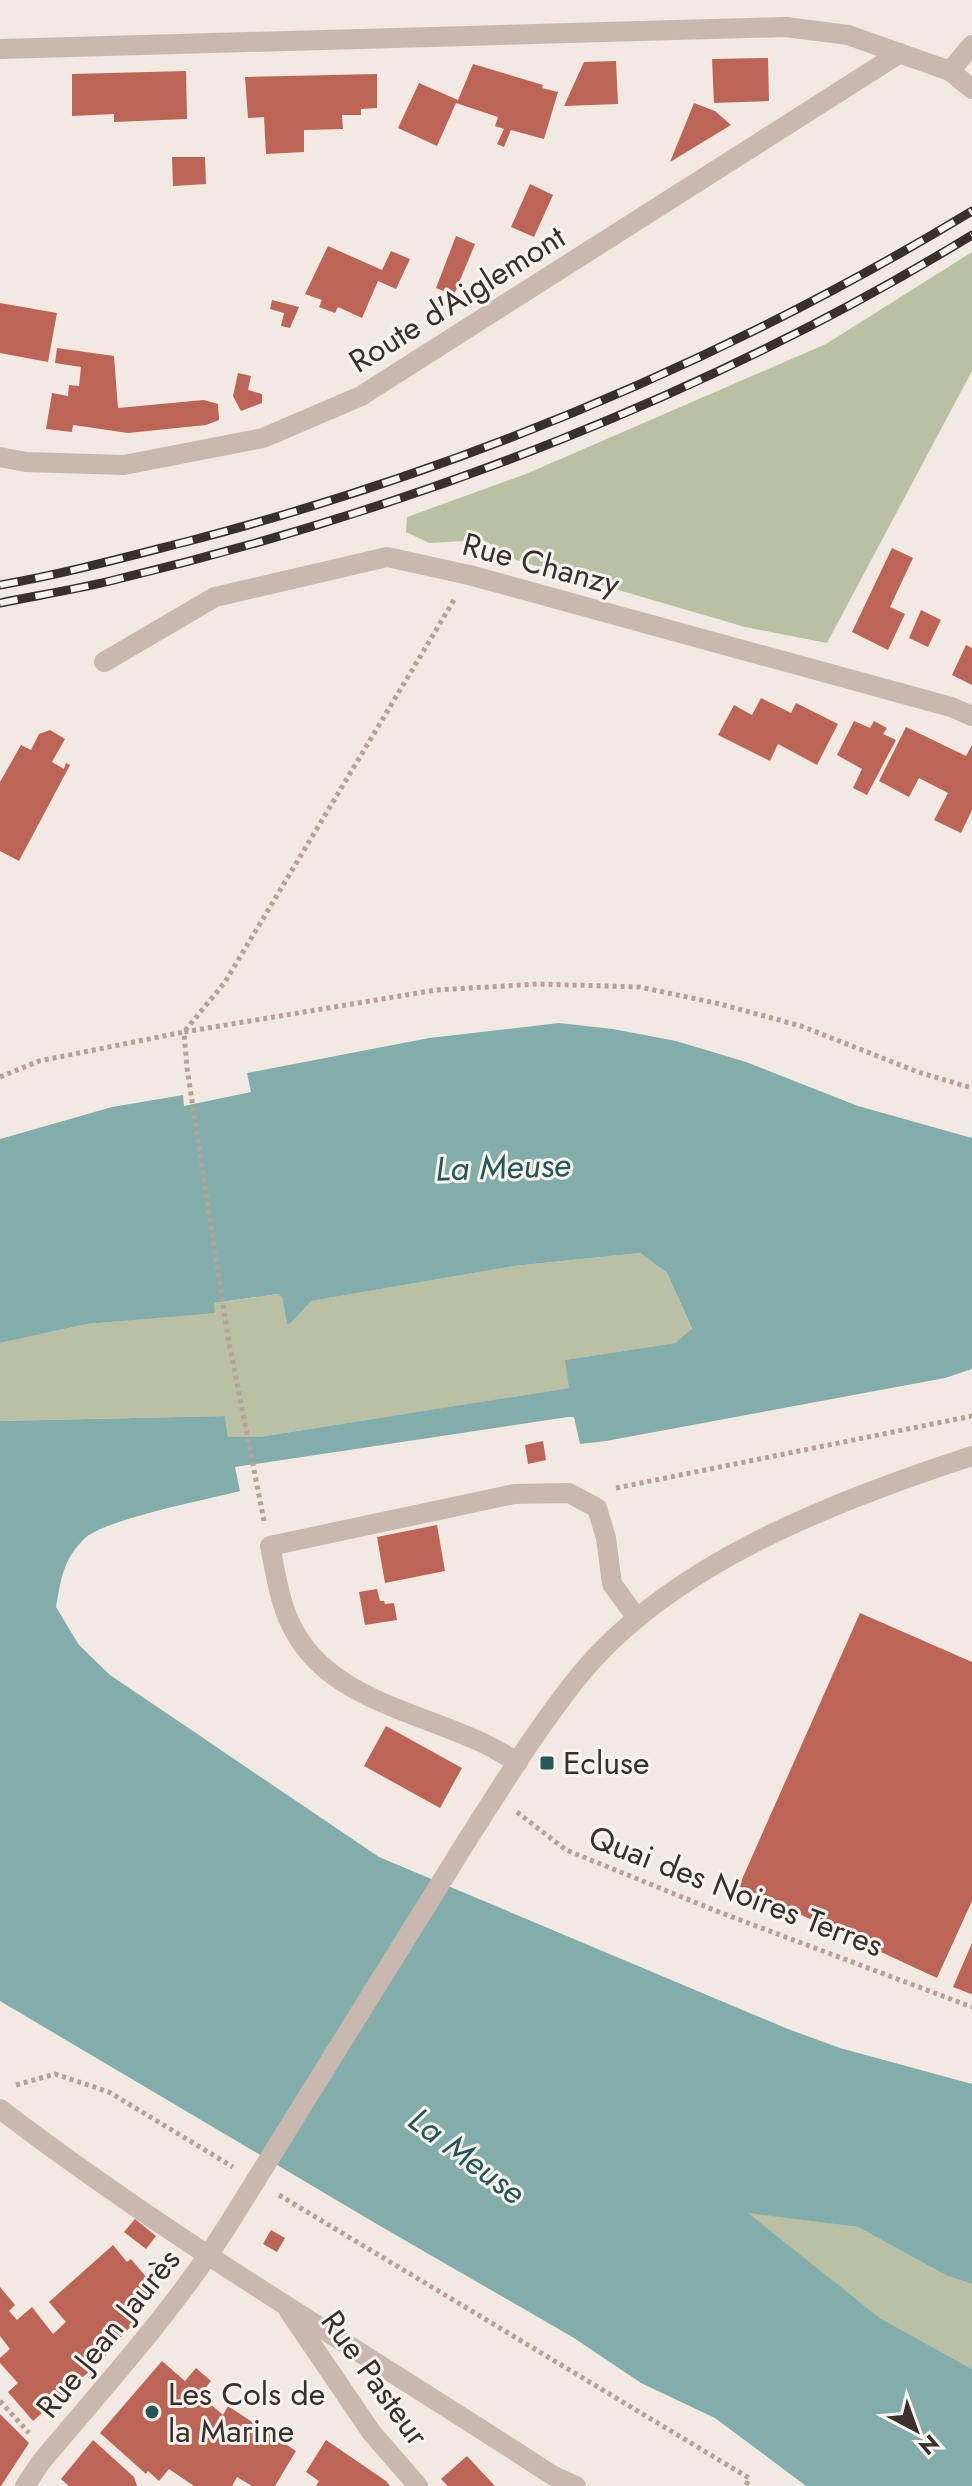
<svg xmlns="http://www.w3.org/2000/svg" width="972" height="2486" viewBox="0 0 972 2486" font-family="Jost,sans-serif">
<rect width="100%" height="100%" fill="#f2e9e2"/>
<g fill="#b9c0a3">
<polygon points="972,252 972,371 827,643 745,627 516,560 483,540 429,543 406,532 407,517 526,474 826,344"/>
<polygon points="640,1253 667,1273 692,1330 675,1343 566,1360 570,1388 259,1437 228,1437 225,1416 0,1421 0,1343 87,1324 215,1312 213,1303 279,1294 282,1297 287,1323 290,1324 310,1301 514,1266"/>
<polygon points="746,2212 858,2227 947,2276 972,2284 972,2369 880,2318"/>
</g>
<path fill="#83adaa" d="M559,1023l54,6 63,12 70,21 112,44 114,32v231l-27,9 -339,63 -26,3 -6,-27h-6l-333,50 5,24c-31,8 -138,29 -156,48 -21,21 -23,40 -28,68l23,38 31,30 269,182 409,172 52,19 132,36v200l-25,-8 -89,-49 -110,-14 132,105 92,51v117h-166l-91,-68 -74,-35 -67,-45 -199,-115 -375,-222v-580l225,-5 3,21h31l310,-49 -4,-28 110,-17 17,-14 -25,-56 -27,-20 -126,13 -203,35 -21,23h-3l-5,-27 -4,-3 -64,9 1,10 -128,11 -87,19v-204l112,-32 71,-12 1,11 67,-14 -4,-19 182,-35z"/>
<g fill="#bc6556">
<polygon points="768,58 769,101 714,103 712,59"/>
<polygon points="616,61 618,104 564,106 584,62"/>
<polygon points="473,64 543,85 542,88 558,92 544,139 511,130 504,147 497,144 504,129 495,126 498,117 456,103 437,146 398,128 419,83 458,100"/>
<polygon points="186,71 187,119 114,122 114,114 72,116 72,74"/>
<polygon points="377,74 377,108 361,109 361,115 342,115 343,129 304,130 304,152 266,154 264,117 248,118 245,77"/>
<polygon points="694,103 715,111 731,125 670,162"/>
<polygon points="172,157 205,157 206,184 173,186"/>
<polygon points="530,184 553,195 534,237 511,227"/>
<polygon points="456,236 475,244 454,295 436,288"/>
<polygon points="328,246 382,270 391,251 410,259 396,289 378,281 362,318 338,307 335,313 319,307 322,300 305,294"/>
<polygon points="272,300 299,307 290,328 281,326 284,313 270,309"/>
<polygon points="0,303 57,313 48,362 0,353"/>
<polygon points="57,348 114,356 118,408 204,400 218,404 219,420 206,425 128,433 73,425 72,432 46,429 52,393 68,396 69,385 79,386 81,367 55,363"/>
<polygon points="238,373 251,376 248,390 262,394 262,403 241,411 233,396"/>
<polygon points="892,548 913,558 890,607 905,614 888,650 852,632"/>
<polygon points="921,610 941,620 928,647 909,638"/>
<polygon points="966,645 972,648 972,685 952,675"/>
<polygon points="761,698 791,713 796,703 838,724 817,765 778,744 770,761 718,735 734,705 752,715"/>
<polygon points="854,721 870,728 874,721 887,728 883,734 896,740 867,795 853,788 862,769 837,755"/>
<polygon points="906,727 966,756 972,745 972,810 961,833 934,820 948,793 919,778 909,797 879,781"/>
<polygon points="50,730 65,739 52,762 64,769 66,763 70,765 19,861 0,851 0,782 21,745 31,750 39,734"/>
<polygon points="543,1441 546,1460 528,1464 525,1445"/>
<polygon points="437,1525 445,1571 385,1583 377,1537"/>
<polygon points="377,1589 380,1601 384,1601 385,1604 394,1603 397,1620 365,1625 359,1592"/>
<polygon points="860,1613 972,1662 972,1901 937,1978 739,1886"/>
<polygon points="386,1726 462,1768 440,1808 364,1766"/>
<polygon points="972,1943 972,1993 971,1994 953,1987"/>
<polygon points="135,2219 156,2236 146,2249 124,2232"/>
<polygon points="271,2230 285,2238 277,2252 263,2244"/>
<polygon points="113,2245 127,2262 131,2259 152,2284 146,2297 132,2314 137,2319 100,2362 33,2421 8,2392 18,2383 0,2363 0,2358 10,2349 0,2336 0,2287 15,2305 9,2311 17,2320 32,2307 53,2334 66,2322 49,2302"/>
<polygon points="162,2361 185,2381 196,2368 211,2381 200,2395 223,2415 228,2406 296,2451 275,2486 252,2486 237,2477 232,2486 194,2486 169,2469 159,2481 148,2471 146,2474 100,2433"/>
<polygon points="0,2414 29,2443 1,2486 0,2486"/>
<polygon points="93,2440 134,2477 137,2486 69,2486 61,2479"/>
<polygon points="326,2440 386,2481 390,2486 316,2486 319,2481 306,2472"/>
<polygon points="467,2456 479,2469 495,2486 448,2486 441,2479"/>
</g>
<g fill="none" stroke-linecap="round" stroke-linejoin="round">
<g stroke="#b5a299" stroke-width="5" stroke-dasharray="4 4" stroke-linecap="butt">
<polyline points="0,1077 39,1061 184,1032 225,982 454,600"/>
<polyline points="616,1488 972,1416"/>
<polyline points="264,1521 228,1337 187,1068 184,1032 436,990 538,984 640,987 720,1004 801,1026 918,1072 972,1088"/>
<polyline points="517,1812 566,1850 719,1912 972,2007"/>
<polyline points="16,2085 55,2074 109,2092 233,2167"/>
<polyline points="279,2195 749,2478 746,2486"/>
<polyline points="0,2401 29,2433"/>
</g>
<g stroke="#c9b8af" stroke-width="20">
<polyline points="0,49 786,27 848,35 950,71 972,89"/>
<polyline points="950,71 972,45"/>
<polyline points="0,457 26,462 124,465 263,438 361,396 900,53"/>
<polyline points="104,662 215,597 387,557 469,575 951,707 972,716"/>
<path d="M518,1762c-15,-8 -29,-17 -44,-23 -60,-27 -143,-43 -178,-105 -16,-26 -20,-59 -26,-88l244,-52 55,-1 28,15 9,30 6,46 25,34"/>
<path d="M466,1842c36,-56 71,-114 113,-166 92,-113 258,-176 393,-220"/>
<path d="M0,2109c175,134 367,245 552,366l24,11"/>
<polyline points="289,2311 372,2433 418,2486"/>
<path d="M25,2486l16,-24c67,-80 137,-156 192,-245"/>
</g>
<defs>
<g id="rail">
<path d="M0,585c63,-11 126,-28 189,-44 276,-72 539,-182 783,-330"/>
<path d="M0,603c39,-8 79,-14 118,-24 297,-71 593,-184 854,-344"/>
</g>
</defs>
<use href="#rail" stroke="#392f2c" stroke-width="9"/>
<use href="#rail" stroke="#f9f3ee" stroke-width="6" stroke-dasharray="18" stroke-linecap="butt"/>
<polyline stroke="#c9b8af" stroke-width="20" points="233,2217 466,1842"/>
</g>
<g fill="#255756" stroke="#f9f3ee" stroke-width="3">
<rect x="539" y="1755" width="16" height="16" rx="4"/>
<circle cx="152" cy="2412" r="8"/>
</g>
<g text-anchor="middle" dominant-baseline="central" stroke-width="6" stroke-linejoin="round" paint-order="stroke">
<g font-size="32" fill="#392f2c" stroke="#f9f3ee">
<text transform="translate(457 299) rotate(-32)">Route d'Aiglemont</text>
<text transform="translate(541 564) rotate(15)">Rue Chanzy</text>
<text transform="translate(736 1891) rotate(21)">Quai des Noires Terres</text>
<text transform="translate(108 2333) rotate(-51)">Rue Jean Jaurès</text>
<text transform="translate(375 2378) rotate(54)">Rue Pasteur</text>
</g>
<g font-size="32" fill="#392f2c" stroke="#f9f3ee" text-anchor="start">
<text x="563" y="1763">Ecluse</text>
<text x="168" y="2394">Les Cols de<tspan x="168" dy="37">la Marine</tspan></text>
</g>
<g font-size="34" font-style="italic" fill="#255756" stroke="#f9f3ee">
<text transform="translate(503 1167) rotate(-2)">La Meuse</text>
<text transform="translate(467 2156) rotate(37)">La Meuse</text>
</g>
</g>
<g transform="translate(916 2430) rotate(139)" stroke="#f9f3ee" stroke-width="6" paint-order="stroke">
<path d="M0-6L14 30L0 20L-14 30Z" fill="#392f2c"/>
<text y="-12" font-size="22" font-weight="bold" text-anchor="middle" fill="#392f2c">N</text>
</g>
</svg>
